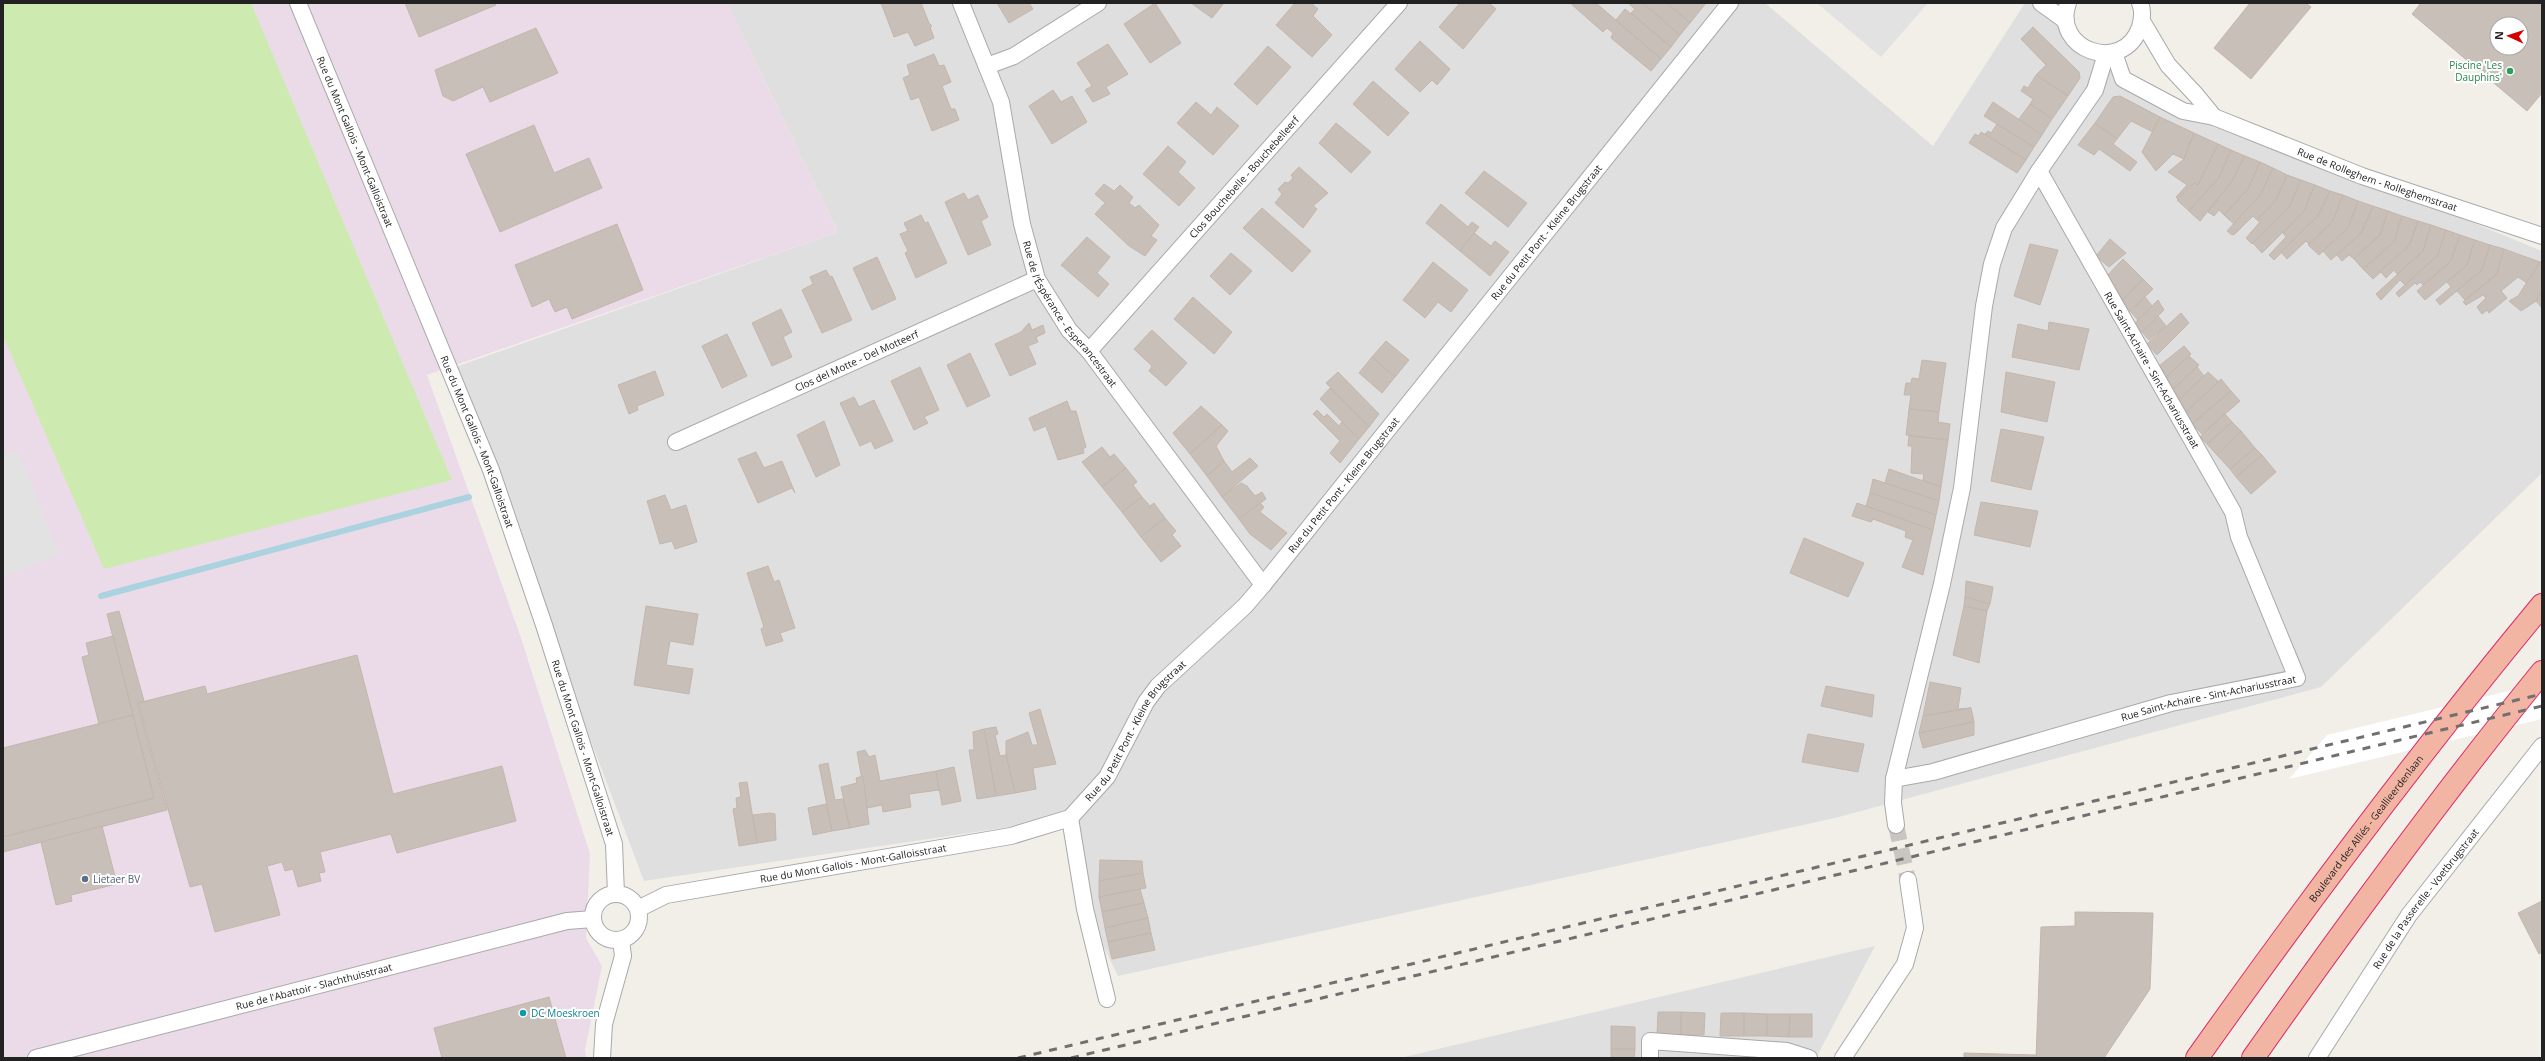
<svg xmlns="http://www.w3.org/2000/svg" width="2545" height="1061" viewBox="0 0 2545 1061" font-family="'Open Sans',sans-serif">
<rect width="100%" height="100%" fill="#f2efe9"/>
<g fill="#e0dfdf">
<polygon points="727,3 1765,3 1933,146 2025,3 2039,3 2123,79 2542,251 2542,473 2321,687 1835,818 1118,976 1085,909 1070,818 644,881 450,369 838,232"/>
<polygon points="1875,946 1816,1058 1400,1058"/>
</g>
<polygon fill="#ebdbe8" points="3,3 727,3 838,232 427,375 520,635 590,854 586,938 602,966 585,1050 586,1058 3,1058"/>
<polygon fill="#cdebb0" points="3,3 251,3 452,480 104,569 3,336"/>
<g fill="#e2e2e2">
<polygon points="1817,3 1928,3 1881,57"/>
<polygon points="18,451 59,554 3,577 3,456"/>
</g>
<polygon fill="#fff" points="2542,683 2542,719 2289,779 2327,735"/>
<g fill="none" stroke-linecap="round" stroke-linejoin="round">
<polyline stroke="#aad3df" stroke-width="6" points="101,596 469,497"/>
</g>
<g fill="#c7bfb8" stroke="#c4b6ab" fill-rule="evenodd">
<polygon points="405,3 495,3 496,5 419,37"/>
<polygon points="881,3 921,3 929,23 932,26 930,27 934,38 915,46 908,32 894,37"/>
<polygon points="997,3 1029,3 1033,9 1009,23"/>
<polygon points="1155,3 1181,43 1150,63 1124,24"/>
<polygon points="1191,3 1224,3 1212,18"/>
<polygon points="1295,3 1311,3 1318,9 1313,16 1332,35 1312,57 1276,25"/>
<polygon points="1460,3 1489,3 1496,9 1463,49 1439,27"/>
<polygon points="1570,3 1596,3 1661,59 1651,71 1611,38 1613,33 1607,28 1603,32"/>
<polygon points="1628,3 1643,3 1680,35 1671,47 1631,13 1635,9"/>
<polygon points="1643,3 1667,3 1690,23 1680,35"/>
<polygon points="1667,3 1706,3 1690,23"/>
<polygon points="2250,3 2306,3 2311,7 2251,79 2214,48"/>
<path d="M2421,3h121v90l-15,18 -115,-97zM2497,24h24v24h-24z"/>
<polygon points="1625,9 1671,47 1661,59 1616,20"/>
<polygon points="2033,27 2079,72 2080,78 2068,96 2036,75 2046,65 2021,39"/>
<polygon points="536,28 558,73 490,102 483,87 453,101 443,96 435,70"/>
<polygon points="1420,41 1450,69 1437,85 1432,80 1420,92 1395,69"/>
<polygon points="1108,44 1128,74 1106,87 1110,94 1093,102 1085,90 1092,86 1077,63"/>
<polygon points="1268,46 1291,67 1257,105 1234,84"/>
<polygon points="934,54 939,66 944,65 951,82 942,86 951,109 955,109 959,120 932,131 919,97 911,100 903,78 910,75 907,65"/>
<polygon points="2036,75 2068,96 2052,119 2030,104 2033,99 2021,91 2024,86 2028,88"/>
<polygon points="1373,81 1409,113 1388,136 1353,104"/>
<polygon points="1053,90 1061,102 1072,96 1087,122 1052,144 1029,106"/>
<polygon points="2120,96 2160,117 2153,132 2131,121 2117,139 2095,123 2113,97"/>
<polygon points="1196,102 1211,115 1217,107 1239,126 1213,155 1177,123"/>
<polygon points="1993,102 2042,135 2034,147 1984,116"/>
<polygon points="2030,104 2052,119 2042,135 2019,119"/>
<polygon points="2160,117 2194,133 2184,159 2173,154 2156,171 2142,152"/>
<polygon points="1336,123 1371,152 1351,173 1319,143"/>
<polygon points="2095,123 2117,139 2113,144 2137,162 2130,171 2099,149 2094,155 2078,145"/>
<polygon points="1997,124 2034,147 2026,160 1985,134 1988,131 1991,133"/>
<polygon points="534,125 554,173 589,158 602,188 500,232 466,154"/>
<polygon points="1981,132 2026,160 2017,173 1969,143 1975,134 1979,136"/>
<polygon points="2194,133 2218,144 2198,185 2194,183 2178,199 2176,197 2187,185 2168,172 2184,159"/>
<polygon points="2218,144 2231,150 2219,178 2189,211 2177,200 2194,183 2198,185"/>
<polygon points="1168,146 1186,162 1178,172 1195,188 1179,206 1143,174"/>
<polygon points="2231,150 2245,156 2232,181 2200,221 2189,211 2219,178"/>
<polygon points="2245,156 2260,162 2248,189 2224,215 2219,210 2214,216 2208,212 2232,181"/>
<polygon points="2260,162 2273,168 2261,194 2234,224 2224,215 2248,189"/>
<polygon points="1299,167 1328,193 1313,206 1317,209 1303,228 1275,203 1282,194 1278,189 1285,182 1288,183 1293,178 1291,175"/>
<polygon points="2273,168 2287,175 2276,200 2257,220 2253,216 2235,234 2232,235 2227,231 2261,194"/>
<polygon points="1484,171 1527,203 1508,227 1465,193"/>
<polygon points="2287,175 2301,180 2290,206 2252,244 2246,238 2260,222 2257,220 2276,200"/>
<polygon points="2301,180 2315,185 2304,211 2262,253 2253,243 2290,206"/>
<polygon points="1104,184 1114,191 1120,185 1133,197 1129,203 1135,208 1139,205 1159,225 1151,236 1157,240 1145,256 1129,246 1095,214 1105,203 1095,194"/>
<polygon points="2315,185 2330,191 2318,216 2274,260 2269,255 2286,237 2283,233 2304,211"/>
<polygon points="2330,191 2343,195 2333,221 2309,244 2306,241 2287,259 2281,252 2318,216"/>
<polygon points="964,193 968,200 978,195 988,217 981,221 991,245 968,255 945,202"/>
<polygon points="2343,195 2358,201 2348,228 2319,255 2308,245 2333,221"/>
<polygon points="2358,201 2373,206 2362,232 2331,260 2323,251 2348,228"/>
<polygon points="1441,204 1468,227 1472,222 1479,227 1460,251 1426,223"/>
<polygon points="2373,206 2388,211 2380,235 2354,259 2349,255 2342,261 2337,255 2362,232"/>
<polygon points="1262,208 1311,251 1292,272 1243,228"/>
<polygon points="2388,211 2402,216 2394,242 2363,269 2354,259 2380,235"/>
<polygon points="921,215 925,223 928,222 947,263 916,278 905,253 908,251 900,234 908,231 904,223"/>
<polygon points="2402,216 2418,221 2409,246 2373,279 2363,269 2394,242"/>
<polygon points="2418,221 2431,225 2423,251 2397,274 2394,270 2386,278 2380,271 2409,246"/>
<polygon points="617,224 643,290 572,319 567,307 555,312 549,299 532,307 515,265"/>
<polygon points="2431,225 2446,230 2438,255 2405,285 2400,280 2381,300 2376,294 2423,251"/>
<polygon points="2446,230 2460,235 2451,261 2423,285 2420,282 2417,285 2415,283 2399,297 2396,293 2438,255"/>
<polygon points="1474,233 1491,246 1495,241 1509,252 1490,276 1460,251"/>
<polygon points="2460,235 2475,240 2467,265 2425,300 2417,291 2451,261"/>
<polygon points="1087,237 1110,257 1097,273 1109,284 1098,297 1061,265"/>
<polygon points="2110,239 2126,253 2109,267 2096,256"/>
<polygon points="2475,240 2490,245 2482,270 2440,305 2436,300 2451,287 2447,282 2467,265"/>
<polygon points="2030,244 2058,250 2040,305 2014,296"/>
<polygon points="2490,245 2504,249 2497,274 2465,300 2457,291 2482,270"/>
<polygon points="2504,249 2540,262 2527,283 2518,277 2501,291 2507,298 2489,313 2487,310 2482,314 2477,307 2486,298 2483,295 2466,305 2463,302 2497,274"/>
<polygon points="1231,253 1252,271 1230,295 1210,276"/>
<polygon points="877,257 896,299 872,310 853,268"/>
<polygon points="2123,259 2143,279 2121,302 2104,279"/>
<polygon points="1433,262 1468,290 1451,312 1438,302 1425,318 1403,300"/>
<polygon points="2540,262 2542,262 2542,290 2536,301 2521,311 2509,301 2518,296"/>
<polygon points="826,270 830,277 832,276 852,320 822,333 802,290 813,284 810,277"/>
<polygon points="2143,279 2153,289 2130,311 2121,302"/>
<polygon points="2542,290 2542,308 2536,301"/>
<polygon points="1193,297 1232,332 1214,354 1174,319"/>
<polygon points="2145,297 2152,306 2138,320 2130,311"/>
<polygon points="2158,300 2164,310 2142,332 2134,324"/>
<polygon points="781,309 792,332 783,337 792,357 772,366 752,323"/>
<polygon points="2181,313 2189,323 2157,355 2147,344"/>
<polygon points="2158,316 2166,326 2149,340 2142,332"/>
<polygon points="2049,322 2089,329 2079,370 2012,357 2018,324 2048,331"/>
<polygon points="1029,323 1032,330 1043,325 1045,333 1036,337 1038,342 1028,346 1036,364 1010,376 995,344 1021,332"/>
<polygon points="1152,330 1187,363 1166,386 1149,371 1152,366 1134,349"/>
<polygon points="727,334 747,376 722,388 702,346"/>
<polygon points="1386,341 1409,360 1395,377 1372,357"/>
<polygon points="2184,346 2191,354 2167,376 2159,366"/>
<polygon points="970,353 990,396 967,407 947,365"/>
<polygon points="2189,356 2199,365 2174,389 2165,378"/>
<polygon points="1372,357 1395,377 1382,393 1359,373"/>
<polygon points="1922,360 1946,363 1939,412 1909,409 1911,395 1904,395 1906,383 1911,383 1912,378 1919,379"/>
<polygon points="920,367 939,410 924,417 928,423 914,430 891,381"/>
<polygon points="2197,367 2204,376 2180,400 2172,390"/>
<polygon points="655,371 664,395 637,406 638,410 629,414 618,385"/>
<polygon points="1338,372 1379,414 1369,427 1326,383"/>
<polygon points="2006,372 2055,382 2047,422 2001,412"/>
<polygon points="2208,372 2219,382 2187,411 2178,401"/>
<polygon points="2221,379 2231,391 2192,424 2184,414"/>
<polygon points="1330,388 1369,427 1359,439 1320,399"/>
<polygon points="2231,391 2240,401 2202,434 2192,424"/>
<polygon points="854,397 859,407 874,400 893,441 875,449 871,441 860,446 840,403"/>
<polygon points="1067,401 1071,411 1076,411 1086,447 1083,449 1084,453 1058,460 1046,426 1034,431 1029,418"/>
<polygon points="1201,406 1222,425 1190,454 1173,433"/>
<polygon points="1909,409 1939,412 1938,422 1950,424 1948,440 1906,435"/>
<polygon points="1317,410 1324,417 1327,414 1339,426 1342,422 1359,439 1340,463 1330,453 1340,441 1313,414"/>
<polygon points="2225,414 2232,422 2207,444 2200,437"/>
<polygon points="824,421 840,465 816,477 797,435"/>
<polygon points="2232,422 2241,431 2217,455 2207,444"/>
<polygon points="1222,425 1228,431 1216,446 1224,461 1207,476 1190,454"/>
<polygon points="2001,429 2044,437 2031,490 1991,481"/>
<polygon points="2241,431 2255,448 2230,469 2217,455"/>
<polygon points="1909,436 1948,440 1941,487 1923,480 1924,474 1911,473 1912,446 1908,446"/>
<polygon points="1102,447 1110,457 1114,454 1126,468 1102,487 1082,462"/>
<polygon points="2255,448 2262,455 2236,477 2230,469"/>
<polygon points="756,452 764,468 782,461 795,493 792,488 758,503 738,459"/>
<polygon points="2262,455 2276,472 2251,494 2236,477"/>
<polygon points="1250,458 1258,466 1222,497 1207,476 1224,461 1232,472"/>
<polygon points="1126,468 1137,482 1133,485 1142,497 1122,512 1102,487"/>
<polygon points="1889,469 1941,487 1939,501 1885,483"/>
<polygon points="1873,479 1939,501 1936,515 1870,493"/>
<polygon points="1241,483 1247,486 1255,496 1262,492 1266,499 1239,519 1222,497"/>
<polygon points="1870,493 1936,515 1933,530 1866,506"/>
<polygon points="665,495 671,510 686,505 697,542 675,549 672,541 660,544 647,501"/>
<polygon points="1142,497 1150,506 1154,503 1165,518 1141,537 1122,512"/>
<polygon points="1981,502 2038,511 2030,547 1974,535"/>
<polygon points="1260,503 1264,507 1260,512 1287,533 1271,550 1250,534 1239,519"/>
<polygon points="1857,503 1933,530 1923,575 1902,567 1913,540 1905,537 1906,531 1873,519 1871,522 1852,516"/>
<polygon points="1165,518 1176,531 1172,535 1181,546 1161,562 1141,537"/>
<polygon points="1804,538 1864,563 1848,597 1790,573"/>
<polygon points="768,566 774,582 779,580 795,628 780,633 783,641 766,646 761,629 764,627 747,573"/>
<polygon points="1966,581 1993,587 1990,604 1965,597"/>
<polygon points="1965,597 1990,604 1987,611 1964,606"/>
<polygon points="646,606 698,614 693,645 670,641 666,665 693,669 689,694 634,685"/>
<polygon points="1964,606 1987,611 1979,663 1953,655"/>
<polygon points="119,611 144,701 137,703 167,810 3,852 3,837 154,798 107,614"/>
<polygon points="113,636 133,715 99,724 82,657 89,655 86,643"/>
<polygon points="357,655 393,794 502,766 516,821 397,853 391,834 320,852 325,872 319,873 321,881 298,887 293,869 285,871 282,862 267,866 280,915 215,932 202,884 190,887 138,703 205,686 207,694"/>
<polygon points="1930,682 1961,688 1958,709 1971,708 1923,716"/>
<polygon points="1826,686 1874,695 1872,717 1821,706"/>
<polygon points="1971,708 1974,722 1919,733 1923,716"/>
<polygon points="1040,709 1056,764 1033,768 1036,789 1015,793 1006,755 1006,741 1028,732 1032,745 1038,745 1029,713"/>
<polygon points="133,715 154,798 3,837 3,748"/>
<polygon points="1974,722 1974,735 1923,748 1919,733"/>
<polygon points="996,727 998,734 995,735 1000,756 1006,755 1015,793 996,796 984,729"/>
<polygon points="984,729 996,796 977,799 969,750 974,750 973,732"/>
<polygon points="1808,734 1864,744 1858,772 1802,762"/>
<polygon points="865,750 869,757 875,755 880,781 936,771 939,790 909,794 911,807 883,812 882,805 867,808 857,752"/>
<polygon points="828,763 835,800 843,799 850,828 832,831 819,765"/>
<polygon points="954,767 961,801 942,805 936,771"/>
<polygon points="863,776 869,824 850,828 841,787 857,783 856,778"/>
<polygon points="747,782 757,843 739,846 733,809 737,808 736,798 741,797 739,783"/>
<polygon points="826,804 832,831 813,835 808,808"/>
<polygon points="770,813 775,814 776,840 757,843 753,815"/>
<polygon points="102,826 117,884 71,895 72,901 56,905 41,842"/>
<polygon points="1100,860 1142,861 1143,873 1099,881"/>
<polygon points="1143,873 1146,888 1099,897 1099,881"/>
<polygon points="1140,889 1144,903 1102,912 1099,897"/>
<polygon points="2542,901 2542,952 2539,954 2518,913"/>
<polygon points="1144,903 1148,918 1105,928 1102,912"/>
<polygon points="2075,912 2153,913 2150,989 2104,1058 2036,1058 2041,927 2075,926"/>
<polygon points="1148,918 1151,933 1108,942 1105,928"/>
<polygon points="1151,933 1155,950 1112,959 1108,942"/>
<polygon points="549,997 566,1058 442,1058 434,1028"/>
<polygon points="1658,1012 1681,1012 1681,1035 1657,1035"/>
<polygon points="1681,1012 1705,1013 1704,1035 1681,1035"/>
<polygon points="1721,1013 1744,1013 1744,1036 1720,1036"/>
<polygon points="1744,1013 1767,1014 1767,1036 1744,1036"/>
<polygon points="1767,1014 1790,1014 1789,1037 1767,1036"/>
<polygon points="1790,1014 1812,1014 1812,1037 1789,1037"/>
<polygon points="1611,1026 1635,1027 1635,1049 1611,1049"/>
<polygon points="1611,1049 1635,1049 1634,1058 1611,1058"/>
<polygon points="1964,1053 2036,1055 2036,1058 1964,1058"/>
</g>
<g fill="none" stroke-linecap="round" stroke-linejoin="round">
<polyline stroke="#c8c6c1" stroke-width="16" stroke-dasharray="16 8" stroke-linecap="butt" points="1896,825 1908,880"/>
<defs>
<g id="minor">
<path id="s1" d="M298,3l193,467 53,155 70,219 2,50"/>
<path id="s2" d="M961,3l40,99 21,122 15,55 32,51 20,21 174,234"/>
<polyline points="2041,3 2066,21"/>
<path d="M2068,3c-17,46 55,73 72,24 2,-7 3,-17 0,-24"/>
<polyline points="2142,21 2168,65 2196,95 2214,117"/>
<path id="s3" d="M2114,53l9,26 60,32 31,6 148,59 180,60"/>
<polyline points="987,66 1014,56 1098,3"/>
<path id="s4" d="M1089,351l310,-348"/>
<path id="s5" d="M676,442l361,-163"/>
<path id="s6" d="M1894,779l39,-7 238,-69 126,-25 -58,-141 -6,-25 -194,-341"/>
<path id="s7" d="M1070,818l37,-41 39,-75 12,-16 87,-80 18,-21 467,-582"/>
<polyline points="1070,818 1085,909 1107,999"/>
<polyline points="1896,825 1893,803 1894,779 1942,584 1962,488 1984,306 1992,264 2004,228 2039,171 2095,90 2106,54"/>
<circle cx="616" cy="917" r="23"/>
<path id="s8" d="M638,909l28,-14 345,-59 59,-18"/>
<path id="s9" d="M36,1058l531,-137 26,-2"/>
<polyline points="602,1058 604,1024 623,956 621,940"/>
<polyline points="1650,1058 1650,1041 1787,1051 1809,1058"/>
<polyline points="1843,1058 1905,964 1915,928 1908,880"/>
<path id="s10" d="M2317,1058l92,-143 133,-169"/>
</g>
<g id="trunk">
<path id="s11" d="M2197,1058c110,-155 224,-307 345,-453"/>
<path d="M2253,1058c93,-132 187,-261 289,-386"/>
</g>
</defs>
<use href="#minor" stroke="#a9a9a9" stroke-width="18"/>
<use href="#trunk" stroke="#dc2a67" stroke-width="24"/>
<use href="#minor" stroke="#fff" stroke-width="16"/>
<use href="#trunk" stroke="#f2b4a3" stroke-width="22"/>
<g stroke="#707070" stroke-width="3" stroke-dasharray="8 8" stroke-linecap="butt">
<polyline points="1018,1058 2542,694"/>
<polyline points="1071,1058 2542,706"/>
</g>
</g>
<circle fill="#2e9e5b" stroke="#fff" stroke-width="1.5" cx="2510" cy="71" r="4"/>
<circle fill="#5c6f8a" stroke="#fff" stroke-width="1.5" cx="85" cy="879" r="4"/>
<circle fill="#0f9aa8" stroke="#fff" stroke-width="1.5" cx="523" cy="1013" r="4"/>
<g text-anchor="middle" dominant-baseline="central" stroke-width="4" stroke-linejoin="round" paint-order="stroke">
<g font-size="10" fill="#27864d" stroke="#fff" text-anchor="end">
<text x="2502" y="65">Piscine 'Les<tspan x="2502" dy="12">Dauphins'</tspan></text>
</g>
<g font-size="10" fill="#222" stroke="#fff">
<text stroke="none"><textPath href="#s1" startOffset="150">Rue du Mont Gallois - Mont-Galloistraat</textPath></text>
<text stroke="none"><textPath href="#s4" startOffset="233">Clos Bouchebelle - Bouchebelleerf</textPath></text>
<text stroke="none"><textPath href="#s3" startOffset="302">Rue de Rolleghem - Rolleghemstraat</textPath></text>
<text stroke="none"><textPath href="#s7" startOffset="758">Rue du Petit Pont - Kleine Brugstraat</textPath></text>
<text stroke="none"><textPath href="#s2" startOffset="334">Rue de l'Éspérance - Esperancestraat</textPath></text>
<text stroke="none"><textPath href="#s5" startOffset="198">Clos del Motte - Del Motteerf</textPath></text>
<text transform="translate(2152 370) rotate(60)">Rue Saint-Achaire - Sint-Achariusstraat</text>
<text stroke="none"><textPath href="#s1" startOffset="474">Rue du Mont Gallois - Mont-Galloistraat</textPath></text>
<text stroke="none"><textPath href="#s7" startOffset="434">Rue du Petit Pont - Kleine Brugstraat</textPath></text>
<text stroke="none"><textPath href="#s6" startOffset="325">Rue Saint-Achaire - Sint-Achariusstraat</textPath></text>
<text stroke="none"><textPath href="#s7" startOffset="110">Rue du Petit Pont - Kleine Brugstraat</textPath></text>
<text stroke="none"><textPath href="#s1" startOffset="798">Rue du Mont Gallois - Mont-Galloistraat</textPath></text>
<text stroke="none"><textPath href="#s11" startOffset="285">Boulevard des Alliés - Geallieerdenlaan</textPath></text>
<text stroke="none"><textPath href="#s8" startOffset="221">Rue du Mont Gallois - Mont-Galloisstraat</textPath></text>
<text stroke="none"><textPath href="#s10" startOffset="193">Rue de la Passerelle - Voetbrugstraat</textPath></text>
<text stroke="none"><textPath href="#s9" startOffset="287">Rue de l'Abattoir - Slachthuisstraat</textPath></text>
</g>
<g font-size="10" fill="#4e5e75" stroke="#fff" text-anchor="start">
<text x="93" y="879">Lietaer BV</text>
</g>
<g font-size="10" fill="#0d838f" stroke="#fff" text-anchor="start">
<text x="531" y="1013">DC Moeskroen</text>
</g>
</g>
<rect width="2545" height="1061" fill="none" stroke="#222222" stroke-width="8"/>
<g transform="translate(2509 36) rotate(273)"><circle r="19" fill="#ffffff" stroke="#a7a7a7"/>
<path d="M0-3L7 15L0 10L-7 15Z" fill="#d40000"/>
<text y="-6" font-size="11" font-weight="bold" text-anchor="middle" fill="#222222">N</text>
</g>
</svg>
